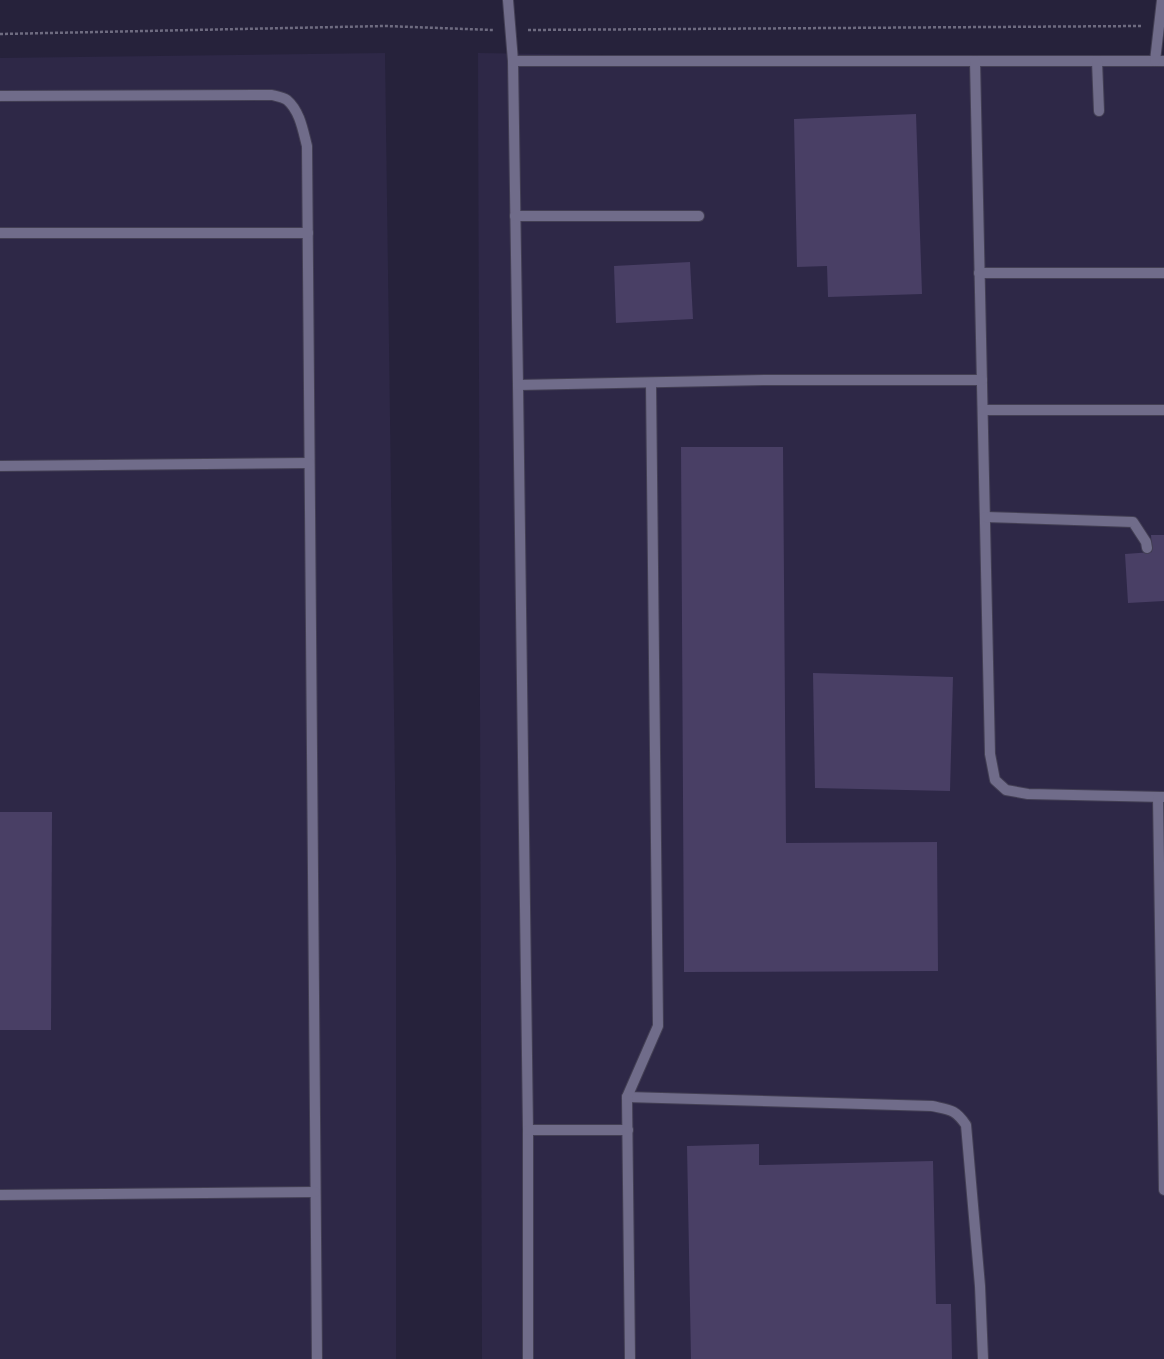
<svg xmlns="http://www.w3.org/2000/svg" width="1164" height="1359" viewBox="0 0 1164 1359" font-family="Bitter,serif">
<rect width="100%" height="100%" fill="#26223b"/>
<g fill="#2e2847">
<polygon points="385,53 396,856 396,1359 0,1359 0,58"/>
<polygon points="478,53 975,61 1164,57 1164,1359 482,1359"/>
</g>
<g fill="#493f65">
<polygon points="916,114 922,294 828,297 827,266 797,267 794,119"/>
<polygon points="690,262 693,319 616,323 614,266"/>
<polygon points="681,447 783,447 786,843 937,842 938,971 684,972"/>
<polygon points="1151,535 1164,535 1164,601 1128,603 1125,554 1152,552"/>
<polygon points="813,673 953,677 950,791 815,788"/>
<polygon points="0,812 52,812 51,1030 0,1030"/>
<polygon points="759,1144 759,1165 933,1161 936,1304 951,1304 952,1359 691,1359 687,1146"/>
</g>
<g fill="none" stroke-linecap="round" stroke-linejoin="round">
<defs>
<g id="service">
<polyline points="508,0 513,61 518,385 528,1130 528,1359"/>
<polyline points="513,61 1164,61"/>
<polyline points="975,61 990,754 995,780 1006,790 1028,794 1164,797"/>
<polyline points="1097,61 1099,111"/>
<polyline points="1155,61 1162,0"/>
<path d="M0,96l272,-1c4,1 11,2 15,5 13,11 16,31 20,46l10,1213"/>
<polyline points="515,216 699,216"/>
<polyline points="0,233 308,233"/>
<polyline points="979,273 1164,273"/>
<polyline points="518,385 767,380 982,380"/>
<polyline points="983,410 1164,410"/>
<polyline points="0,466 309,463"/>
<polyline points="985,517 1133,522 1146,542 1147,548"/>
<polyline points="1158,797 1164,1190"/>
<path d="M627,1097l305,9c18,4 23,3 34,19l14,161 3,73"/>
<polyline points="528,1130 628,1130"/>
<polyline points="0,1195 315,1192"/>
<polyline points="630,1359 627,1097 658,1026 651,383"/>
</g>
</defs>
<use href="#service" stroke="#433f54" stroke-width="12"/>
<g stroke="#6e6b80" stroke-width="2.5" stroke-dasharray="3 2" stroke-linecap="butt">
<polyline points="528,30 1141,26"/>
<polyline points="0,34 385,26 493,30"/>
</g>
<use href="#service" stroke="#706c8a" stroke-width="10"/>
</g>
</svg>
